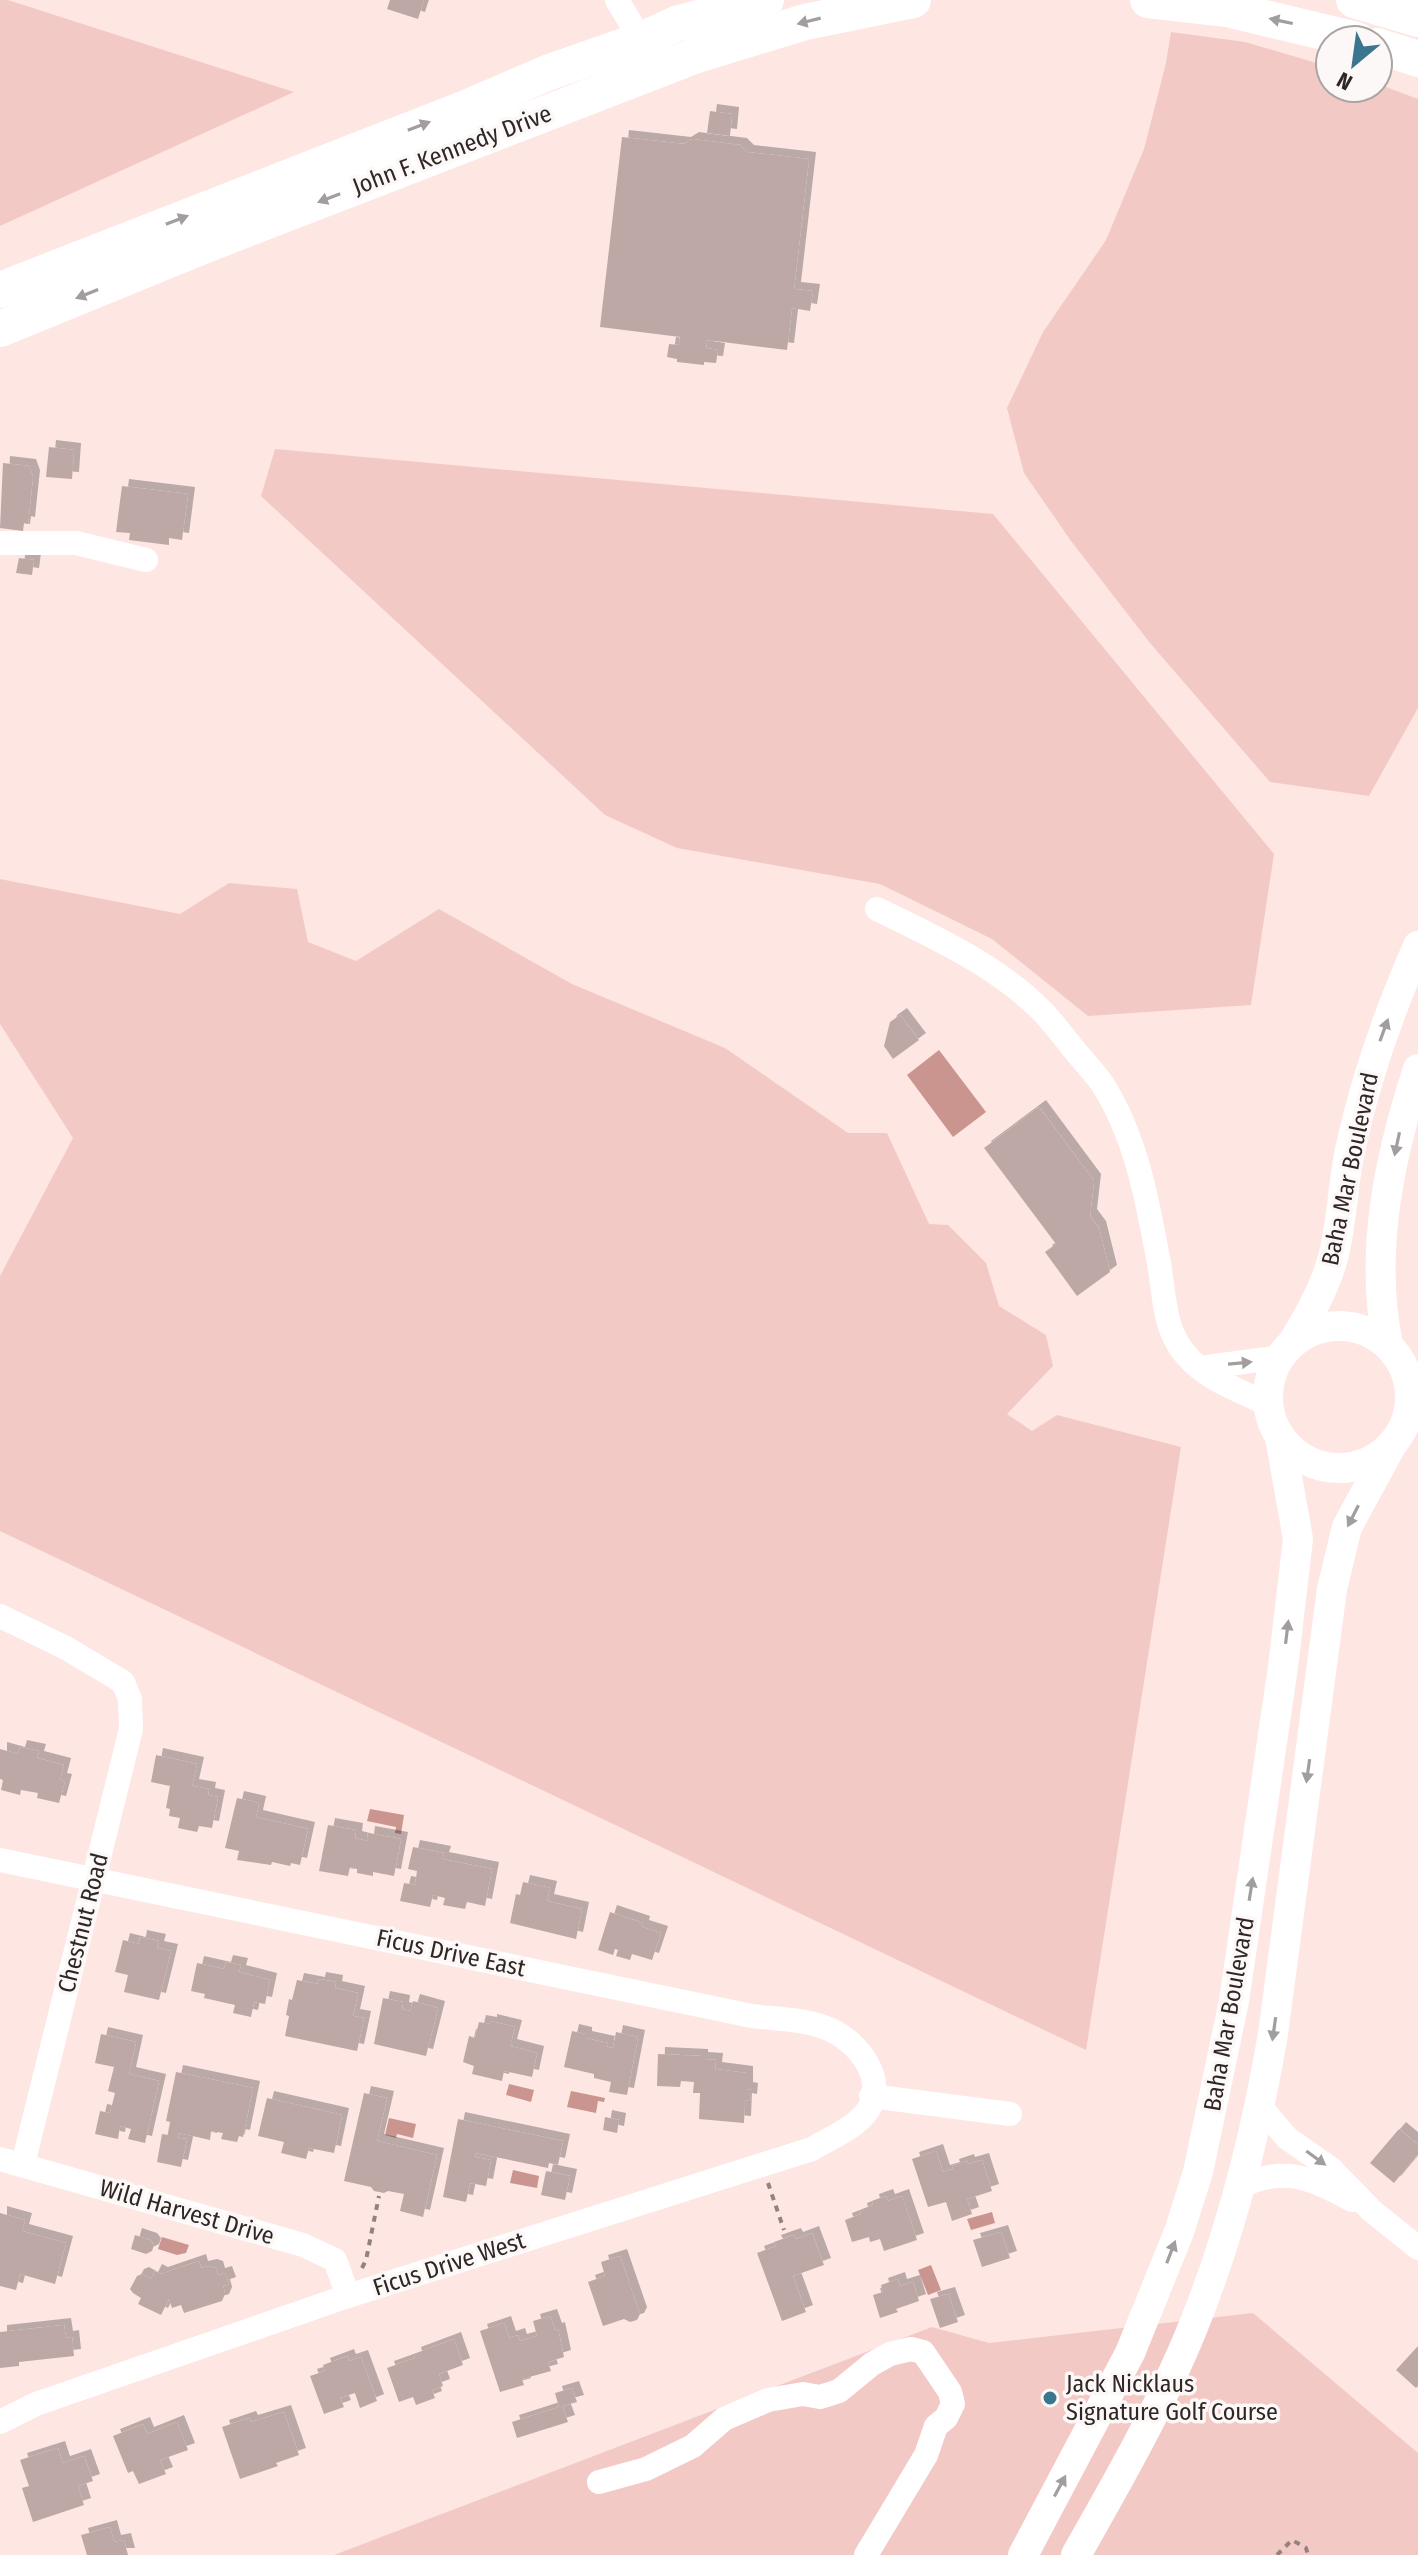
<svg xmlns="http://www.w3.org/2000/svg" width="1418" height="2555" viewBox="0 0 1418 2555" font-family="'Fira Sans Condensed',sans-serif">
<defs>
<filter id="shadow"><feDropShadow dx="7" dy="-7" stdDeviation="0" flood-color="#0004"/></filter>
</defs>
<rect width="100%" height="100%" fill="#fee6e3"/>
<g fill="#f3c9c5">
<polygon points="0,0 8,0 294,92 0,226"/>
<polygon points="1171,32 1245,42 1330,67 1330,88 1378,88 1378,84 1418,99 1418,708 1369,796 1270,782 1150,643 1071,541 1024,473 1007,408 1043,332 1106,240 1144,149 1166,63"/>
<polygon points="275,449 993,514 1274,854 1251,1005 1088,1016 992,939 880,884 677,848 605,815 261,496"/>
<polygon points="0,879 180,914 229,883 297,889 308,942 356,961 439,909 572,984 725,1048 848,1133 887,1133 929,1224 948,1225 986,1263 999,1306 1046,1335 1053,1366 1007,1414 1032,1431 1057,1415 1181,1447 1086,2050 0,1531 0,1276 73,1138 0,1024"/>
<polygon points="1253,2313 1418,2453 1418,2555 334,2555 932,2327 989,2343"/>
</g>
<g fill="#cb958f">
<polygon points="939,1050 986,1112 953,1137 907,1075"/>
<polygon points="370,1809 404,1815 401,1834 395,1833 396,1827 367,1821"/>
<polygon points="509,2084 534,2090 531,2102 506,2095"/>
<polygon points="571,2091 605,2098 604,2102 598,2101 596,2113 567,2107"/>
<polygon points="389,2118 416,2124 413,2138 397,2134 396,2138 385,2135"/>
<polygon points="513,2170 539,2176 537,2188 510,2183"/>
<polygon points="992,2212 995,2223 971,2230 967,2219"/>
<polygon points="162,2237 189,2245 186,2253 177,2255 158,2249"/>
<polygon points="931,2265 941,2290 928,2295 918,2270"/>
</g>
<g fill="#bea8a5" filter="url(#shadow)">
<polygon points="390,0 424,0 418,19 387,9"/>
<polygon points="710,111 732,114 730,136 707,133"/>
<polygon points="622,137 684,144 692,139 740,145 747,152 809,159 794,289 813,291 810,311 792,308 787,350 707,340 706,348 718,350 716,363 704,362 704,365 677,362 677,359 667,357 669,344 679,345 680,337 600,327"/>
<polygon points="49,447 74,450 72,479 46,477"/>
<polygon points="3,463 29,466 33,477 28,524 24,523 23,531 0,528"/>
<polygon points="122,486 188,494 182,540 169,538 169,545 129,540 130,533 116,532"/>
<polygon points="19,558 34,560 32,575 16,573"/>
<polygon points="900,1015 919,1040 893,1059 884,1046 890,1022"/>
<polygon points="1039,1107 1094,1181 1090,1216 1099,1228 1110,1272 1077,1296 1045,1252 1056,1244 984,1148"/>
<polygon points="20,1747 39,1751 37,1758 64,1765 60,1780 65,1781 59,1803 37,1798 38,1793 21,1790 20,1795 1,1790 3,1780 0,1779 0,1749 18,1754"/>
<polygon points="156,1755 197,1764 192,1786 209,1789 208,1795 218,1797 212,1828 199,1826 197,1832 178,1828 180,1818 169,1816 170,1809 166,1808 170,1786 151,1782"/>
<polygon points="237,1798 259,1803 256,1817 308,1829 300,1865 291,1863 290,1866 272,1862 271,1865 237,1860 239,1851 225,1848"/>
<polygon points="328,1825 356,1830 355,1838 367,1841 368,1833 401,1839 394,1876 373,1872 373,1876 357,1873 357,1869 350,1867 348,1876 319,1871"/>
<polygon points="413,1847 444,1853 442,1859 492,1869 485,1906 467,1902 465,1909 443,1905 445,1898 433,1895 430,1907 400,1901 404,1883 415,1885 417,1871 408,1869"/>
<polygon points="523,1882 550,1888 547,1901 582,1909 576,1939 510,1923 516,1894 520,1895"/>
<polygon points="610,1912 643,1923 642,1927 661,1933 652,1960 632,1954 630,1960 616,1956 618,1950 615,1949 613,1955 598,1950"/>
<polygon points="140,1937 159,1941 157,1948 171,1951 159,2000 124,1992 128,1975 115,1972 123,1940 139,1944"/>
<polygon points="226,1962 241,1965 239,1972 270,1980 265,2004 254,2002 251,2017 233,2013 235,2005 204,1998 205,1994 191,1991 197,1963 224,1969"/>
<polygon points="319,1979 336,1982 335,1988 358,1993 353,2016 364,2018 357,2051 285,2036 289,2016 286,2015 289,1999 292,2000 297,1980 318,1984"/>
<polygon points="383,1998 403,2002 402,2009 410,2011 413,2001 438,2008 426,2056 374,2044"/>
<polygon points="490,2021 515,2027 510,2046 537,2053 532,2077 504,2071 502,2081 472,2074 474,2066 463,2062 469,2036 475,2038 479,2022 490,2024"/>
<polygon points="572,2031 585,2034 585,2038 608,2043 607,2047 613,2048 616,2032 638,2037 627,2095 609,2092 611,2082 594,2078 594,2074 564,2067"/>
<polygon points="101,2034 136,2042 129,2074 159,2081 145,2143 128,2139 131,2129 120,2126 118,2139 95,2134 100,2111 110,2113 115,2093 108,2091 114,2067 95,2063"/>
<polygon points="658,2054 701,2056 701,2059 716,2060 715,2069 746,2073 746,2089 751,2090 750,2101 745,2100 744,2123 699,2119 700,2093 693,2093 694,2082 681,2081 680,2087 657,2086"/>
<polygon points="176,2072 253,2088 243,2137 239,2136 237,2142 221,2139 223,2133 211,2131 210,2140 179,2133 178,2138 187,2139 181,2167 157,2162 162,2134 168,2135 170,2122 166,2121"/>
<polygon points="364,2093 387,2098 377,2141 437,2155 423,2217 400,2211 404,2194 388,2191 384,2193 374,2191 371,2187 344,2181"/>
<polygon points="267,2098 342,2115 334,2153 309,2148 306,2159 281,2153 284,2142 258,2136"/>
<polygon points="605,2117 619,2120 617,2133 603,2130"/>
<polygon points="458,2119 563,2141 558,2165 549,2163 548,2168 476,2153 475,2157 491,2160 486,2186 470,2183 466,2202 443,2197"/>
<polygon points="1399,2129 1418,2145 1418,2154 1394,2183 1370,2163"/>
<polygon points="936,2151 943,2172 953,2169 952,2166 967,2161 968,2164 982,2160 992,2191 967,2199 972,2214 952,2221 946,2202 928,2207 912,2159"/>
<polygon points="546,2171 570,2176 565,2200 541,2195"/>
<polygon points="886,2196 888,2201 902,2196 917,2240 884,2251 880,2239 870,2242 869,2237 852,2242 845,2220 861,2214 860,2210 873,2205 872,2201"/>
<polygon points="0,2213 25,2220 22,2231 66,2243 55,2284 20,2274 16,2290 0,2286"/>
<polygon points="1001,2232 1010,2258 982,2267 973,2240"/>
<polygon points="812,2233 824,2265 793,2276 806,2312 782,2321 757,2253 776,2246 774,2242 794,2235 796,2239"/>
<polygon points="135,2235 150,2240 154,2245 152,2251 146,2254 131,2249"/>
<polygon points="620,2256 640,2314 637,2320 630,2322 624,2319 603,2326 588,2282 605,2276 601,2262"/>
<polygon points="199,2261 201,2268 210,2266 216,2268 218,2275 225,2273 229,2284 223,2286 225,2294 222,2301 184,2313 181,2305 172,2308 169,2299 161,2315 138,2304 141,2298 133,2293 130,2289 137,2276 142,2274 151,2279 155,2271 161,2274"/>
<polygon points="898,2279 900,2286 913,2282 919,2301 896,2309 898,2312 880,2318 873,2295 883,2292 881,2285"/>
<polygon points="948,2294 958,2322 940,2328 930,2299"/>
<polygon points="550,2316 555,2330 558,2329 564,2357 548,2362 551,2371 522,2379 524,2385 500,2392 480,2331 504,2323 509,2338 518,2335 520,2341 537,2336 533,2321"/>
<polygon points="64,2325 66,2338 72,2337 74,2356 19,2362 19,2366 0,2368 0,2332"/>
<polygon points="454,2339 463,2365 439,2374 443,2386 432,2390 435,2398 416,2405 413,2397 399,2402 387,2368 415,2358 414,2354"/>
<polygon points="1418,2346 1418,2386 1416,2388 1396,2370"/>
<polygon points="347,2356 349,2361 361,2357 377,2401 360,2408 355,2393 340,2398 344,2407 324,2414 310,2376 325,2371 323,2365"/>
<polygon points="572,2388 577,2402 562,2406 568,2422 517,2438 512,2422 559,2407 555,2393"/>
<polygon points="284,2412 299,2455 276,2463 278,2466 240,2479 222,2427 249,2418 251,2422"/>
<polygon points="177,2422 188,2450 160,2460 166,2474 139,2484 133,2471 128,2473 113,2436 143,2424 147,2434"/>
<polygon points="58,2448 63,2463 84,2456 93,2481 78,2486 84,2505 33,2522 22,2488 29,2486 20,2460"/>
<polygon points="110,2527 114,2542 124,2540 128,2555 87,2555 81,2535"/>
</g>
<g fill="none" stroke-linecap="round" stroke-linejoin="round">
<g stroke="#928280" stroke-width="4" stroke-dasharray="6 6" stroke-linecap="butt">
<polyline points="768,2183 784,2230"/>
<polyline points="362,2268 366,2260 379,2196"/>
<polyline points="1277,2555 1292,2540 1306,2548 1308,2555"/>
</g>
<g stroke="#fff" stroke-width="24">
<polyline points="617,0 641,40"/>
<polyline points="0,543 76,543 146,560"/>
<path d="M877,909c57,28 119,56 164,101 13,13 24,29 35,42 9,11 20,22 27,33 33,52 44,114 55,173 7,34 4,70 28,97 22,26 54,35 83,50"/>
<polyline points="1200,1368 1281,1357"/>
<polyline points="1410,1404 1418,1405"/>
<polyline points="0,1616 66,1648 123,1682 130,1699 131,1729 23,2164"/>
<path d="M0,1860l752,156c26,3 55,3 79,14 28,13 56,49 37,80 -12,18 -38,28 -56,39l-464,147 -312,108 -36,18"/>
<polyline points="871,2096 1010,2114"/>
<polyline points="1260,2106 1287,2138 1330,2168 1372,2211 1418,2248"/>
<polyline points="0,2159 303,2245 335,2260 348,2296"/>
<path d="M1239,2187c45,-22 72,-9 113,13"/>
<polyline points="599,2482 646,2469 693,2446 724,2419 768,2400 803,2394 820,2397 839,2391 872,2364 890,2354 911,2349 923,2352 950,2392 953,2404 946,2418 936,2426 926,2455 866,2555"/>
</g>
<g stroke="#fff" stroke-width="30">
<circle cx="1339" cy="1397" r="71"/>
<path d="M1293,1342c17,-27 33,-56 41,-88 8,-34 9,-70 16,-104 15,-70 39,-138 68,-204"/>
<path d="M1388,1345c-19,-92 1,-187 30,-276"/>
<polyline points="1023,2555 1130,2353 1179,2232 1198,2172 1234,2001 1283,1667 1298,1539 1280,1437"/>
<path d="M1076,2555c42,-74 85,-149 117,-228 38,-94 63,-193 80,-293l59,-445 15,-62 43,-79"/>
</g>
<g stroke="#fff" stroke-width="36">
<polyline points="1148,0 1227,9 1357,40"/>
<polyline points="1354,0 1418,19"/>
<polyline points="1378,46 1418,59"/>
<polyline points="0,290 466,108 547,73 641,40 676,24 766,0"/>
<polyline points="0,329 203,246 697,55 805,22 913,0"/>
</g>
</g>
<defs><path id="oneway-solid" d="M-6-.8H1V-3.2L6.5 0L1 3.2V.8H-6Z" transform="scale(2)"/></defs>
<g fill="#a19e9d">
<use href="#oneway-solid" transform="translate(809 21) rotate(166)"/>
<use href="#oneway-solid" transform="translate(1281 21) rotate(-168)"/>
<use href="#oneway-solid" transform="translate(419 126) rotate(-21)"/>
<use href="#oneway-solid" transform="translate(329 198) rotate(159)"/>
<use href="#oneway-solid" transform="translate(177 220) rotate(-21)"/>
<use href="#oneway-solid" transform="translate(87 294) rotate(158)"/>
<use href="#oneway-solid" transform="translate(1384 1030) rotate(-70)"/>
<use href="#oneway-solid" transform="translate(1397 1144) rotate(102)"/>
<use href="#oneway-solid" transform="translate(1240 1363) rotate(-5)"/>
<use href="#oneway-solid" transform="translate(1353 1516) rotate(117)"/>
<use href="#oneway-solid" transform="translate(1287 1632) rotate(-83)"/>
<use href="#oneway-solid" transform="translate(1308 1771) rotate(98)"/>
<use href="#oneway-solid" transform="translate(1251 1889) rotate(-81)"/>
<use href="#oneway-solid" transform="translate(1274 2029) rotate(98)"/>
<use href="#oneway-solid" transform="translate(1316 2158) rotate(36)"/>
<use href="#oneway-solid" transform="translate(1171 2252) rotate(-69)"/>
<use href="#oneway-solid" transform="translate(1060 2486) rotate(-62)"/>
</g>
<circle fill="#3b768e" stroke="#fdf8f8" stroke-width="3" cx="1050" cy="2398" r="8"/>
<g text-anchor="middle" dominant-baseline="central" stroke-width="7" stroke-linejoin="round" paint-order="stroke">
<g font-size="24" fill="#2f2726" stroke="#fdf8f8">
<text transform="translate(452 150) rotate(-21)">John F. Kennedy Drive</text>
<text transform="translate(1350 1169) rotate(-78)">Baha Mar Boulevard</text>
<text transform="translate(83 1923) rotate(-76)">Chestnut Road</text>
<text transform="translate(451 1953) rotate(12)">Ficus Drive East</text>
<text transform="translate(1229 2014) rotate(-80)">Baha Mar Boulevard</text>
<text transform="translate(187 2212) rotate(16)">Wild Harvest Drive</text>
<text transform="translate(449 2264) rotate(-18)">Ficus Drive West</text>
</g>
<g font-size="24" fill="#2f2726" stroke="#fdf8f8" text-anchor="start">
<text x="1066" y="2384">Jack Nicklaus<tspan x="1066" dy="28">Signature Golf Course</tspan></text>
</g>
</g>
<g transform="translate(1354 64) rotate(209)"><circle r="38" fill="#fdf8f8" stroke="#aba4a4" stroke-width="2"/>
<path d="M0-6L14 30L0 20L-14 30Z" fill="#3b768e"/>
<text y="-12" font-size="22" font-weight="bold" text-anchor="middle" fill="#2f2726">N</text>
</g>
</svg>
